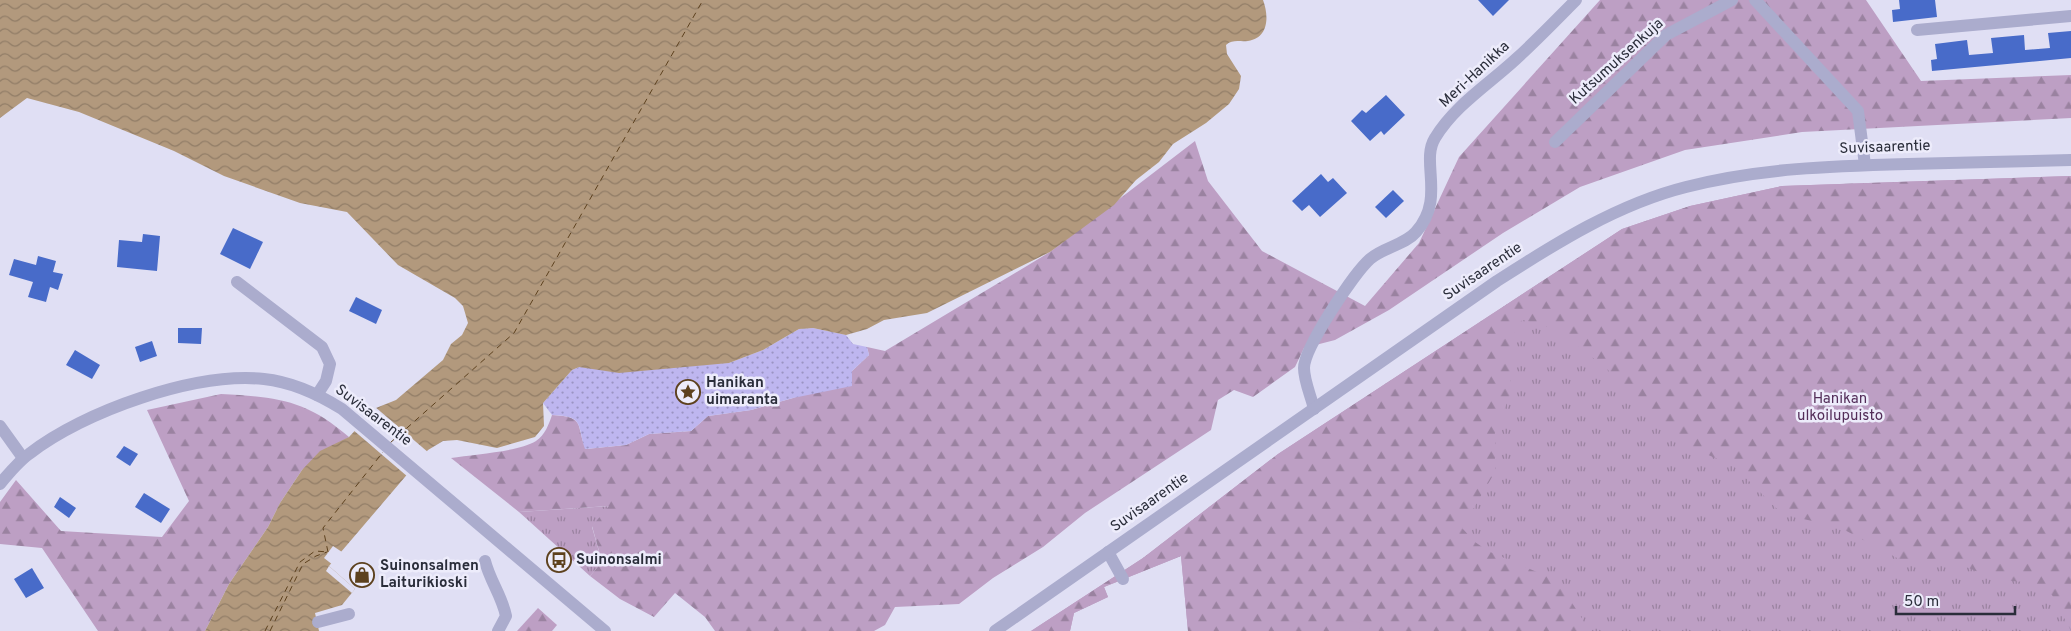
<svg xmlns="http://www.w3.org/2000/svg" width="2071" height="631" viewBox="0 0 2071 631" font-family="Overpass,sans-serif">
<defs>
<pattern id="grass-tufts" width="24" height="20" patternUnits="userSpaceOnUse" patternTransform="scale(1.25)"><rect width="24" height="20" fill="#bd9fc4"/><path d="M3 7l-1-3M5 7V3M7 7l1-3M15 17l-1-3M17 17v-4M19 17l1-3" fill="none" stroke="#9a82a0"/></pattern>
<pattern id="forest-firs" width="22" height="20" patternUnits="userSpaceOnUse" patternTransform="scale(1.25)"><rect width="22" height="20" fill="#bd9fc4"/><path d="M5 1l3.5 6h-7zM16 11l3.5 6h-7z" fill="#9a82a0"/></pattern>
<pattern id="sand-dots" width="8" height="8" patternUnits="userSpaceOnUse" patternTransform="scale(1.25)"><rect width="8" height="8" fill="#beb6ef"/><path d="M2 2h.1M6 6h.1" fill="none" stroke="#9b94c3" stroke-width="1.8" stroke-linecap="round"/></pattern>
<pattern id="water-waves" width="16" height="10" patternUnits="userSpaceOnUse" patternTransform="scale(1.25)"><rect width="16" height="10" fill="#b2997d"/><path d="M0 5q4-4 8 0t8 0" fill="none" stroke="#917d67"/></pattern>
</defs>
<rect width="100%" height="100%" fill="#e0dff4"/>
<g fill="url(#grass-tufts)">
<polygon points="2071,176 2071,631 1188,631 1181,556 1104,587 1108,597 1074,613 1070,631 1031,631 1143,558 1278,454 1622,229 1690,206 1782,186"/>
<polygon points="610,506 592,527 602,562 590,576 519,512"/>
</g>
<g fill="url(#forest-firs)">
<path d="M1600,0h266l55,81 150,-6v43l-269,14 -117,18 -105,37 -77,46 -114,77 -54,30 -31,8 -9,19 -42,30 -19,-7 -16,10 -7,30 -126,83 -42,34 -50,31 -34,26 -64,3 -10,18 -11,6h-159l-10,-14 -30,-24 -21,24 -34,-18 -30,-23 12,-14 -10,-36 17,-20 -90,6 -68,-54c23,-4 67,-6 85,-17 9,-6 13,-17 16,-26 35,2 23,10 34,34l40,-4 23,-11 42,-3 17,-15 43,-6 42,-12 59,-27 17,-16 -2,-8 18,4 165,-99 145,-111 13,40 54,70 103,55 54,-63 40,-86z"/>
<polygon points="2071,176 2071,631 2052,595 2026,582 1996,580 1953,561 1899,559 1839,527 1790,516 1776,508 1734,466 1692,448 1669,433 1606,368 1555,329 1523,320 1516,324 1512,343 1510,395 1495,433 1495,472 1462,528 1475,542 1488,551 1558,581 1590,631 1188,631 1181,556 1104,587 1108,597 1074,613 1070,631 1031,631 1143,558 1278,454 1622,229 1690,206 1782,186"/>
<path d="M221,394c55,3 84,5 128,43l-47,33 -22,33 -12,24 -39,57 -24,47h-107l-56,-83 -42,-4v-42l16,-22 45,51 101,6 27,-36 -42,-91z"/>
<polygon points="538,608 557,625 552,631 517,631"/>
</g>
<path fill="url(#sand-dots)" d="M813,328l33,7 7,9 14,3 2,8 -17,16v15l-59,12 -42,12 -43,6 -17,15 -42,3 -23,11 -41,4c-8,-24 0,-33 -33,-34l-9,-12 29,-33 7,-3 150,-4 34,-13 36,-21z"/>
<polygon fill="#bd9fc4" points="1347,620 1361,623 1359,631 1345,631"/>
<path fill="url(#water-waves)" d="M0,0h1263c6,16 6,38 -15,41 -9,1 -15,-2 -22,4l1,9 14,22 -2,13 -10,15 -23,19 -33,21 -14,18 -23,18 -22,25 -64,47 -123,61 -43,7 -17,9 -21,6 -33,-7 -14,1 -36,21 -34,13 -110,10 -40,-6 -7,3 -29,33 1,23 -9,11 -38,11 -40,-8 -14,1 -15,9 -99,116 26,23 -13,16 -27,8 4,18h-114l24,-47 39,-57 12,-24 22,-33 18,-19 29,-14 27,-29 20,-8 47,-40 8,-16 11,-9 6,-12 -5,-17 -8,-8 -57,-33 -51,-53 -47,-9 -76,-27 -50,-25 -95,-39 -52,-14 -27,20z"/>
<g fill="#e0dff4">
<polygon points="374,406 429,453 408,477 352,429"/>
<polygon points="333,546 342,552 333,565 324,558"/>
<polygon points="329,566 355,589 352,593 326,571"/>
</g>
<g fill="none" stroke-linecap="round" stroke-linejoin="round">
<g stroke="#5d411e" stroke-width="1" stroke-dasharray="6 5" stroke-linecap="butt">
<polyline points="390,443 514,333 703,0"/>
<polyline points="328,552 323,528 383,452"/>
<polyline points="265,631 300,562 315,551 328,552"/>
<polyline points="270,631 303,564 316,556 327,552"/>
</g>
</g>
<g fill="#486bc9">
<polygon points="1478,0 1509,0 1493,16"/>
<polygon points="1899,0 1935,0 1937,17 1893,22 1892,10 1900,9"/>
<polygon points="2071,31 2071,58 1932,71 1931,60 1937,59 1935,44 1967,40 1969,55 1993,53 1991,38 2024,35 2025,50 2050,48 2048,33"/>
<polygon points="1386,95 1405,115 1384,135 1381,131 1370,141 1351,121 1362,110 1366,113"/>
<polygon points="1321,174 1328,182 1333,178 1347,193 1320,217 1309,205 1302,211 1292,201"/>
<polygon points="1393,190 1404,201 1386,218 1375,207"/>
<polygon points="233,228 263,242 250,269 220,254"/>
<polygon points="143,234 160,236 157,271 117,267 119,240 142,242"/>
<polygon points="38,256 56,261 53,272 63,274 58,290 50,287 46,302 28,297 33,282 9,275 14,259 36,265"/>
<polygon points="356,297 382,310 376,324 349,311"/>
<polygon points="178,328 202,328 201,344 178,343"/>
<polygon points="152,341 157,356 140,362 135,347"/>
<polygon points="75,350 100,365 92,379 66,365"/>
<polygon points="124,446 138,454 130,466 116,457"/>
<polygon points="144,493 170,509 161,523 135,507"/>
<polygon points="60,497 76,508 69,518 54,507"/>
<polygon points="362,565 373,575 363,586 352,576"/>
<polygon points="32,568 44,588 26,598 14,579"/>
</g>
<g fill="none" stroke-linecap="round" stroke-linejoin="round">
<g stroke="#abaccd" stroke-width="12">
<polyline points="1755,0 1858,111 1865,165"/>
<polyline points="1917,30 2071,16"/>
<polyline points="1555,142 1666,35 1732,0"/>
<polyline points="237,282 322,347 330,364 326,381 317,395"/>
<path d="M1314,409c-3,-13 -10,-28 -10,-41 0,-20 50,-95 66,-109 14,-12 35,-14 46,-27 30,-34 4,-70 19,-94 19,-32 54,-54 81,-79 21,-19 40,-39 60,-59"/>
<polyline points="0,426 23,458"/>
<path d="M0,484c9,-11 18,-22 29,-30 55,-43 166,-82 235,-75 29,3 54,15 78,30l263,222"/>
<polyline points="1108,552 1123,579"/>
<path d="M485,561c5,20 17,35 21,55l-8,15"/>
<polyline points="318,622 349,614"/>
<path d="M995,631l502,-350c59,-38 121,-77 189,-94 73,-19 148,-21 222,-23 54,-1 109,-3 163,-4"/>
</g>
</g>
<defs>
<symbol id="sight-ring" viewBox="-11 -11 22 22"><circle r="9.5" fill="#edecfb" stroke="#5d411e" stroke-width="1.5"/><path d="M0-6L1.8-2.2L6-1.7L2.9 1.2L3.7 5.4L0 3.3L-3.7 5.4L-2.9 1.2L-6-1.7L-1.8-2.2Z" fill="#5d411e"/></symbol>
<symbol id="bus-ring" viewBox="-11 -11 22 22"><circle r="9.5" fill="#edecfb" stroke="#5d411e" stroke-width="1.5"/><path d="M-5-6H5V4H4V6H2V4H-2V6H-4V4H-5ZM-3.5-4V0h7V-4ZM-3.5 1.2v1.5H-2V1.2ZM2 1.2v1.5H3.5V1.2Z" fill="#5d411e"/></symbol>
<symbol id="shop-ring" viewBox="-11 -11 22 22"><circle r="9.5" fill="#edecfb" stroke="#5d411e" stroke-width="1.5"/><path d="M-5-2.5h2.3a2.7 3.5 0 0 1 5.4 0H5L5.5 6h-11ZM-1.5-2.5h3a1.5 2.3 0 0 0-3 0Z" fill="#5d411e"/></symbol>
</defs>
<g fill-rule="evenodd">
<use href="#sight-ring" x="674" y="378" width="28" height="28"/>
<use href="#bus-ring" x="545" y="546" width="28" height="28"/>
<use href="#shop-ring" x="348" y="561" width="28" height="28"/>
</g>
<g text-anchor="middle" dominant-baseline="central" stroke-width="5" stroke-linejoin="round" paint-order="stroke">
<g font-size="15" fill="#2a2d3a" stroke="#edecfb">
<text transform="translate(1617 62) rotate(-42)">Kutsumuksenkuja</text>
<text transform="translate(1475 75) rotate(-43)">Meri-Hanikka</text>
<text transform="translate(1885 148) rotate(-2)">Suvisaarentie</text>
<text transform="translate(1483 272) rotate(-34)">Suvisaarentie</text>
<text transform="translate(373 416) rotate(37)">Suvisaarentie</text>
<text transform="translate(1150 503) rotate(-35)">Suvisaarentie</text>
</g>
<g font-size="15" font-weight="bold" fill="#2a2d3a" stroke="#edecfb" text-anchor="start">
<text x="706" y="383">Hanikan<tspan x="706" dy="17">uimaranta</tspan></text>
<text x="576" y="560">Suinonsalmi</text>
<text x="380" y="566">Suinonsalmen<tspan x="380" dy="17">Laiturikioski</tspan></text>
</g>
<g font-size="15" fill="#532d59" stroke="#edecfb">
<text x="1840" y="399">Hanikan<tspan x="1840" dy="17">ulkoilupuisto</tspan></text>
</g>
</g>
<path d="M1896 606v8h119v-8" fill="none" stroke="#2a2d3a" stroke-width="2.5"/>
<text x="1904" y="606" font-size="15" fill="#2a2d3a" stroke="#edecfb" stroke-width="4" paint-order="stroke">50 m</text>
</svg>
